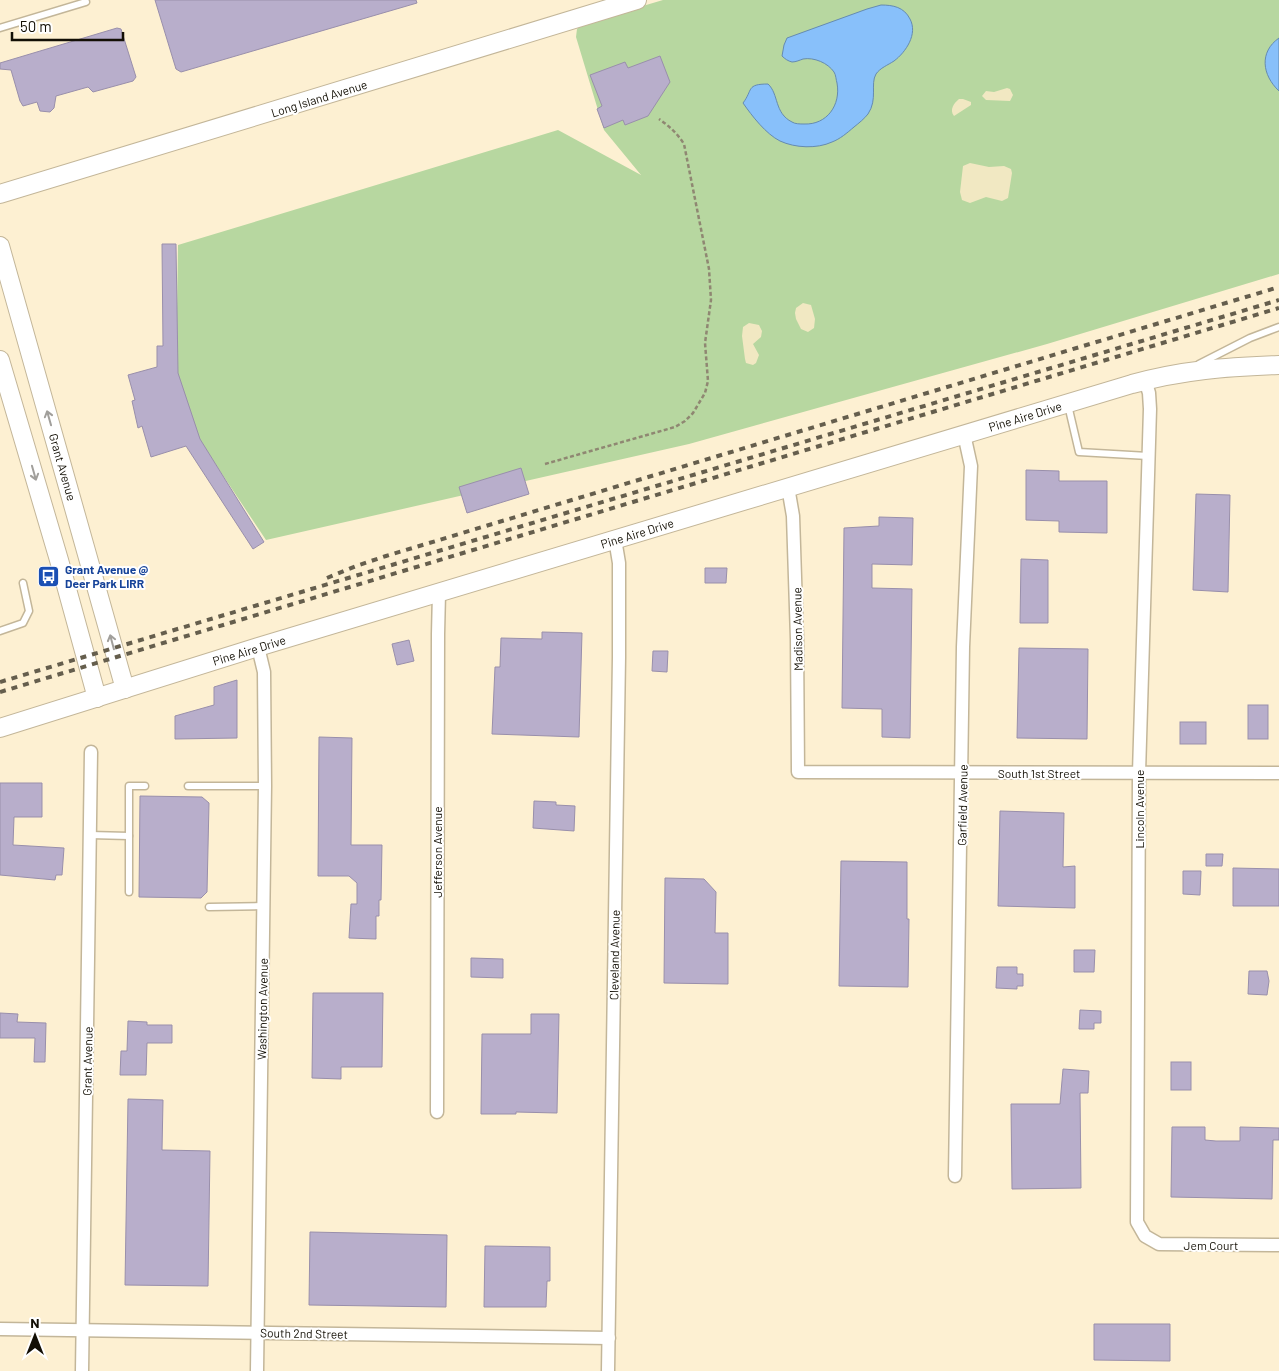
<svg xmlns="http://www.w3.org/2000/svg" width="1279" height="1371" viewBox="0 0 1279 1371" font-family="Barlow,sans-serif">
<rect width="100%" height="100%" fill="#fdf0d2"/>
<polygon fill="#b7d7a0" points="663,0 1279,0 1279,274 1047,344 689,444 266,540 194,432 176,371 178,245 558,130 641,175 604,130 576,37 577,29 582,24"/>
<g fill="#f1e8c2">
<polygon points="1007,88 1010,89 1013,95 1010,101 986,100 982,96 986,91 994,92"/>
<path d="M959,99h4l8,3v3l-17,11c-5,-6 0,-13 5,-17z"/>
<polygon points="970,163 989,167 1004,166 1011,169 1012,173 1008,198 1002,201 986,197 970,203 962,200 960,192 963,166"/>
<polygon points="803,303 811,305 815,319 814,328 808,332 801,329 796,319 795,313 796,308"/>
<polygon points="749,323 759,325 762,331 761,337 753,344 759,355 756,363 753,365 746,363 745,359 742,336 743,327"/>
</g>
<g fill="#88c0fa" stroke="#658bb0">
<path d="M881,5c12,0 23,2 29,14 8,15 -4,33 -16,42 -6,4 -14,7 -18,13 -6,10 2,25 -8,40 -4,5 -9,9 -14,13 -7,6 -14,12 -22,15 -15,7 -37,6 -52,-1 -14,-7 -28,-25 -37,-38 10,-13 3,-19 25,-19 11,10 6,29 24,38 3,2 8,2 12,2 23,1 37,-19 33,-41 -1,-3 -1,-8 -3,-11 -6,-9 -20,-15 -31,-13 -3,1 -7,3 -11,3 -4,-1 -7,-3 -10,-6l2,-11 3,-7 80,-29z"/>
<path d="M1279,38v53c-17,-16 -20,-39 0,-53z"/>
</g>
<g fill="#b8aecb" stroke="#998fab">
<polygon points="155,0 416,0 417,3 181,72 176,69"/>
<polygon points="117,28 121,29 136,77 133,81 93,92 88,87 56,96 54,108 50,112 40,111 37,102 23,106 20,101 11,70 0,69 0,63"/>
<polygon points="660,56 670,82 648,116 625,125 623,120 604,128 597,109 602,106 590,75 625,62 628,68"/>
<polygon points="162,244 176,244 178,373 200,439 264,542 253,549 186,446 151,457 142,426 138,428 132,401 135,400 128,375 157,367 157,346 163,346"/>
<polygon points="521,468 529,494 467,513 459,487"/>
<polygon points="1026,470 1059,471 1059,481 1107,481 1107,533 1059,532 1059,521 1026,520"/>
<polygon points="1196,494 1230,495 1228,592 1193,590"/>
<polygon points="879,517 913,518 912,565 872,564 872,588 912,589 910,738 882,737 882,709 842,708 844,528 879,526"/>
<polygon points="1021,559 1048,560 1048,623 1020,623"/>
<polygon points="705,568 727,568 726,583 705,583"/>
<polygon points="542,632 582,633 579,737 492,734 495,667 500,667 501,638 542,639"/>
<polygon points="409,640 414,661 397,665 392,644"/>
<polygon points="1019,648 1088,649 1087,739 1017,738"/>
<polygon points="653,651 668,651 667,672 652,671"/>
<polygon points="237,680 237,738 175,739 175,716 214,705 214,687"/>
<rect x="1248" y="705" width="20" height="34"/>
<rect x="1180" y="722" width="26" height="22"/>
<polygon points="319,737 352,738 351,845 382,845 381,900 379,900 379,916 376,916 376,939 349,938 351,904 357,904 357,883 349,876 318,876"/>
<polygon points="0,783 42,783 42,817 14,817 13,845 64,848 62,875 56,875 55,880 0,875"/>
<polygon points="140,796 202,797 209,803 207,892 201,898 139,897"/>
<polygon points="534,801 556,802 556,805 575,806 574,831 533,828"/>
<polygon points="1000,811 1064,813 1063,867 1075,866 1075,908 998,906"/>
<polygon points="1206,854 1223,854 1222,866 1206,866"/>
<polygon points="841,861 907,862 907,919 909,919 908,987 839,986"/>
<polygon points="1233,868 1279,869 1279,906 1233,906"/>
<polygon points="1183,871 1201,871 1200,895 1183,894"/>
<polygon points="665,878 704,879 716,892 715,933 728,933 728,984 664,983"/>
<polygon points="1074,950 1095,950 1094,972 1074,972"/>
<polygon points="471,958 503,959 503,978 471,977"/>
<polygon points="997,967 1017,967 1017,974 1023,974 1023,986 1017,986 1017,989 996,988"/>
<polygon points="1249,971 1267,971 1269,981 1267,995 1248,994"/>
<polygon points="313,993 383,993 382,1067 341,1067 341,1079 312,1078"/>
<polygon points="1080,1010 1101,1011 1101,1023 1094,1023 1094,1029 1079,1029"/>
<polygon points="0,1013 18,1014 17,1022 46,1023 45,1062 34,1062 35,1038 0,1038"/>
<polygon points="531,1014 559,1014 557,1113 516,1112 516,1114 481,1114 482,1034 531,1034"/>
<polygon points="128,1021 147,1022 147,1025 172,1025 172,1043 147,1043 146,1075 120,1075 121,1051 127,1051"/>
<rect x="1171" y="1062" width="20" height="28"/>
<polygon points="1063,1069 1089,1071 1088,1093 1080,1093 1081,1188 1012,1189 1011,1104 1060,1104"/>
<polygon points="128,1099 163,1100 162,1150 210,1151 208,1286 125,1285"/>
<polygon points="1172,1127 1205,1127 1205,1140 1216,1141 1240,1141 1240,1127 1279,1128 1279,1140 1273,1140 1272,1199 1171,1197"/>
<polygon points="310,1232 447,1235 446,1307 309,1305"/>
<polygon points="485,1246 550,1247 550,1281 547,1281 546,1307 484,1307"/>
<polygon points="1094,1324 1170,1324 1170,1361 1094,1360"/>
</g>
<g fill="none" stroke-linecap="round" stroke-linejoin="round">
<defs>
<g id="lane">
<polyline points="0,28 86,2"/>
<polyline points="1199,364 1250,338 1279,327"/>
<polyline points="1068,405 1079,452 1148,456"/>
<polyline points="0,631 23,623 29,611 23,583"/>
<polyline points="188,786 265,786"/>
<polyline points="90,835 129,836 129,786 145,786"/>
<polyline points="129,836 129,892"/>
<polyline points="209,907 263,906"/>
</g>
<g id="street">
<polyline points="1145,380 1149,393 1150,409 1139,773 1137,1222 1145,1236 1159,1244 1279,1245"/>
<polyline points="788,487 793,516 797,639 798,772 1279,773"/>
<polyline points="437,1112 438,634 439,593"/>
<polyline points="955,1176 963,647 971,466 964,434"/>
<polyline points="0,1329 609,1338"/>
<polyline points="82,1371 91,752"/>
<polyline points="257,1371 265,786 264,672 258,647"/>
<polyline points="608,1371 619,657 619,563 615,539"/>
</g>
<g id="secondary">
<polyline points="0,194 637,0"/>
<polyline points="0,246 125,689"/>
<polyline points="0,360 59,560 97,698"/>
<path d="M0,728l258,-81 874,-263c51,-14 94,-17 147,-19"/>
</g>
</defs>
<use href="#lane" stroke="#c3b699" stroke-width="9"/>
<use href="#street" stroke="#c3b699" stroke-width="15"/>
<use href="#secondary" stroke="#c3b699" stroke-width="20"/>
<path stroke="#8f8772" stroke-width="2.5" stroke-dasharray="4 2.5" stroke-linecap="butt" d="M545,464l130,-37 10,-6 8,-8 12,-20 3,-12 -3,-38 6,-43 -2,-31 -25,-125c-7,-11 -15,-18 -25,-25"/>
<use href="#lane" stroke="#fff" stroke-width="6"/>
<use href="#street" stroke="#fff" stroke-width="12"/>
<use href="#secondary" stroke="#fff" stroke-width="18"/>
<g stroke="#655e4d" stroke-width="4" stroke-dasharray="6 6" stroke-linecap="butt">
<polyline points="327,578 356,566 386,556 1279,287"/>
<polyline points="0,682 1279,300"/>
<polyline points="0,692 1279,308"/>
</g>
</g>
<defs><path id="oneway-shaft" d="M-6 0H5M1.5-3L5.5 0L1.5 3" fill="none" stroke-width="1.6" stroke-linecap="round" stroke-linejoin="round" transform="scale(1.25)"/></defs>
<g stroke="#a19f9b">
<use href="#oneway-shaft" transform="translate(49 418) rotate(-106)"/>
<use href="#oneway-shaft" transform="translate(34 473) rotate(74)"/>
<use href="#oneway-shaft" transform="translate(112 642) rotate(-105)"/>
</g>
<defs>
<symbol id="bus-square" viewBox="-11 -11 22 22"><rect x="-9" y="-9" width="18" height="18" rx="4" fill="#1a4fb4" stroke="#fff"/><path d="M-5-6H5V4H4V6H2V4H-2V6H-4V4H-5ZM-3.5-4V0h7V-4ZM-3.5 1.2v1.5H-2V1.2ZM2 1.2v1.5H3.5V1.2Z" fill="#fff"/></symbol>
</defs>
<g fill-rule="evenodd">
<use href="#bus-square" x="36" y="564" width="25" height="25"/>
</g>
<g text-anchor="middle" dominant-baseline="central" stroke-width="4" stroke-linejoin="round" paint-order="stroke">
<g font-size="12" fill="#130f05" stroke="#fff">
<text transform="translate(319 98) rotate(-17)">Long Island Avenue</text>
<text transform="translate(1025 416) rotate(-17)">Pine Aire Drive</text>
<text transform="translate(63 467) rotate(74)">Grant Avenue</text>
<text transform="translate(637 533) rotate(-17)">Pine Aire Drive</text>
<text transform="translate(797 629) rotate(-91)">Madison Avenue</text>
<text transform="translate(249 650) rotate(-17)">Pine Aire Drive</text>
<text x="1039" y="773">South 1st Street</text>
<text transform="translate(962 805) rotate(-89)">Garfield Avenue</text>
<text transform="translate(1139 809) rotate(-90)">Lincoln Avenue</text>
<text transform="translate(437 852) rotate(-90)">Jefferson Avenue</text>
<text transform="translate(614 955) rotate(-89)">Cleveland Avenue</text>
<text transform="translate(262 1009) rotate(-89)">Washington Avenue</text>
<text transform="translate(87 1061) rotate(-89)">Grant Avenue</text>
<text x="1211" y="1245">Jem Court</text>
<text transform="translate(304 1333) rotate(1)">South 2nd Street</text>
</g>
<g font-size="12" font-weight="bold" fill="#164399" stroke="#fff" text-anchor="start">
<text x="65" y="569">Grant Avenue @<tspan x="65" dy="14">Deer Park LIRR</tspan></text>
</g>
</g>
<g transform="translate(35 1336)" stroke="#ffffff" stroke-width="4" paint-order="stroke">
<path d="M0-4L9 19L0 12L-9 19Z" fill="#130f05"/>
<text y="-8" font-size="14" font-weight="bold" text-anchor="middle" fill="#130f05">N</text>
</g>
<path d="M12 32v8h111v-8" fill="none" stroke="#130f05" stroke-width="2.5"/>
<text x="20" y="32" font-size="15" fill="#130f05" stroke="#ffffff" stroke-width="4" paint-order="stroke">50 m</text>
</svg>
